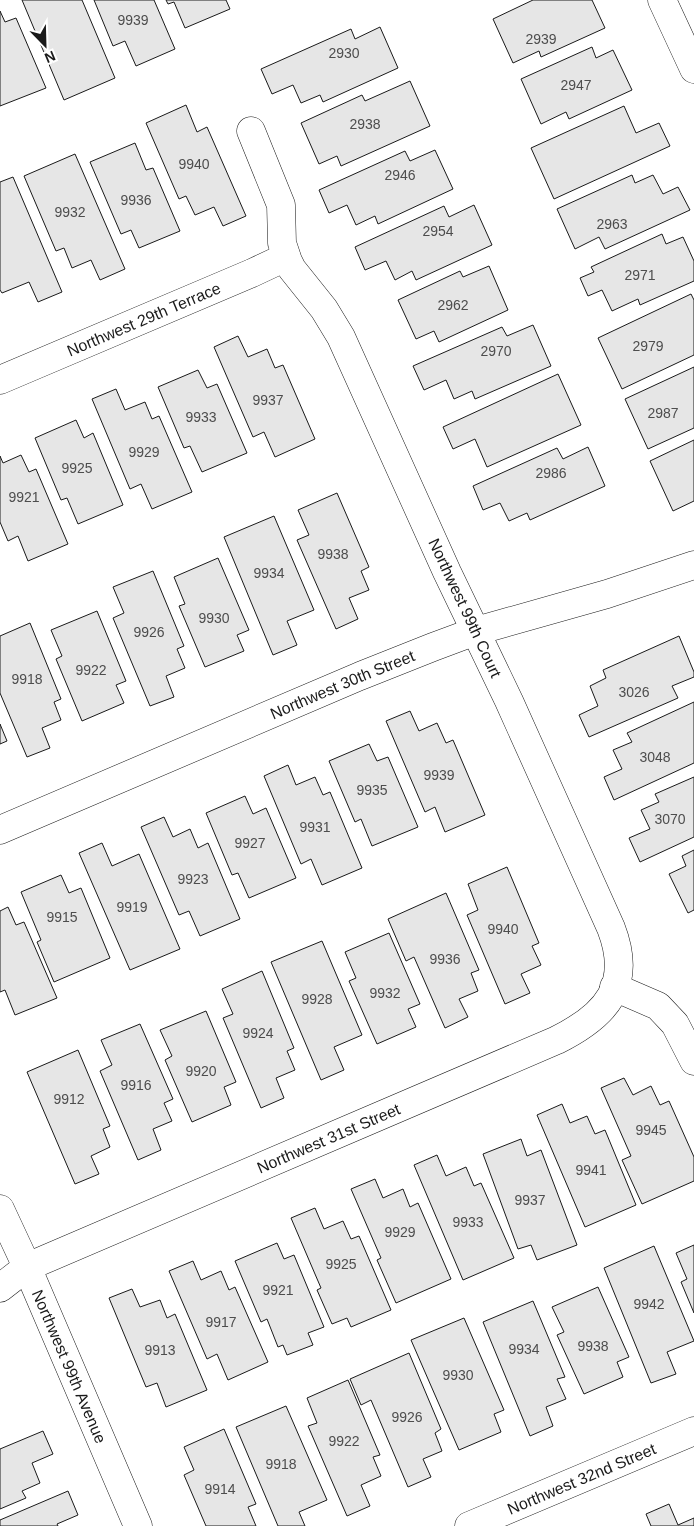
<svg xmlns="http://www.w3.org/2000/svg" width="694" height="1526" viewBox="0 0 694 1526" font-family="Arial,sans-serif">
<rect width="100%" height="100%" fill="#fff"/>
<g fill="#e6e6e6" stroke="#1a1a1a">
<polygon points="22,0 82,0 115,78 64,100"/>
<polygon points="94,0 154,0 175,49 136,66 125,41 113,46"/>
<polygon points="166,0 226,0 230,9 185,28 174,2 168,4"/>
<polygon points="533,0 592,0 605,28 541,57 539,51 513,63 493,19"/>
<polygon points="0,11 5,22 16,18 46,88 0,106"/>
<polygon points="380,27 398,68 323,102 320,95 301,103 293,85 272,94 261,69 351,29 355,39"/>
<polygon points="592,47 596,58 613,50 632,90 569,119 566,112 541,124 521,79"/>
<polygon points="410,81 430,126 341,166 337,156 319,164 301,123 362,95 365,101"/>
<polygon points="186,105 197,132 207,127 246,216 223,226 214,207 195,215 186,196 179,199 146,123"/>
<polygon points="624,106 636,133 659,123 670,146 554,199 531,148"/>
<polygon points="135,143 146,170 153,168 180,231 139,248 131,230 121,234 90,162"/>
<polygon points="435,150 453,189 378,224 375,216 356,225 347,205 329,213 319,190 405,151 410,161"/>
<polygon points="75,154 125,269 100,280 91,260 72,268 64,248 56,251 24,176"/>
<polygon points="632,175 635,183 653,175 663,194 678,187 690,210 605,249 599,237 575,249 557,209"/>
<polygon points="13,177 62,292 38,302 29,282 2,293 0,290 0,182"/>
<polygon points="474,205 492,245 416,280 412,271 395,280 386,261 365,270 355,247 444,206 449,217"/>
<polygon points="662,234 666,244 683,237 694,261 694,281 640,305 638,299 612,311 602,290 588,296 580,278 594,272 591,267"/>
<polygon points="489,266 508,310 439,342 434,331 416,339 398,300 460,271 463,277"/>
<polygon points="691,294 694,300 694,355 622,389 598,338"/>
<polygon points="533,325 551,366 475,399 472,391 454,399 446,380 424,390 413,366 502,327 507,336"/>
<polygon points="238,336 248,357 267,349 275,368 283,365 315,439 275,457 264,432 253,437 214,347"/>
<polygon points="694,367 694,428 648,449 625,399"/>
<polygon points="198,370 207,388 217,384 247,453 202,472 190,446 184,448 158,387"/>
<polygon points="558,374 581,425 487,467 475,439 453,449 443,427"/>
<polygon points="116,389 125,410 145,402 152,419 159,416 192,492 152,509 141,484 130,489 92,399"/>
<polygon points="76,420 84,438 93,433 123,505 78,524 67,498 61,500 35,438"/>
<polygon points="694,440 694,501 673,511 650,461"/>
<polygon points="588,447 605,486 530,520 527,513 509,521 500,503 483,510 473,486 557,448 563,459"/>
<polygon points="21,455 29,472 36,469 68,544 28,561 18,536 8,541 0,522 0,456 3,463"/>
<polygon points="337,493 369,567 361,571 369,590 349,598 358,619 336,629 297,540 309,535 298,510"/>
<polygon points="274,516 314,610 287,621 297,645 273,655 224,537"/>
<polygon points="218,558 249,630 237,635 244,651 205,667 179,606 185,604 174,577"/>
<polygon points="153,571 184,646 177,649 185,668 166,676 174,697 150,706 113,618 124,613 113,587"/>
<polygon points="97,611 126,681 116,685 124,703 82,721 56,659 62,656 51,630"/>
<polygon points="30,623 61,699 54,702 61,720 42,728 50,748 27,757 0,693 0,636"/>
<polygon points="679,636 694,672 694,677 672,686 678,698 589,737 579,715 598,706 590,686 606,678 603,670"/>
<polygon points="694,702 694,763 614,800 604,777 622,769 613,750 632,742 627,733"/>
<polygon points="410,711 419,731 437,723 446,743 453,740 485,815 445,832 435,807 425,812 386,721"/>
<polygon points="0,724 7,741 0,744"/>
<polygon points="369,744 377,761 388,757 418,827 372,846 361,819 355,822 329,761"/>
<polygon points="288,765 296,785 315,777 323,795 330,792 362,868 322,885 311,859 301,864 264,776"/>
<polygon points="694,777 694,837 640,862 629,838 650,829 641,810 659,802 655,794"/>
<polygon points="245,796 253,814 266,808 296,878 249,898 238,873 232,875 206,813"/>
<polygon points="164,817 173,837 190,829 198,848 208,843 240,919 200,936 189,911 179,915 141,827"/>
<polygon points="102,843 112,866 139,854 180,949 130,970 79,853"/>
<polygon points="694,850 694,910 688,913 669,874 686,866 682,856"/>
<polygon points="507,867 539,943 532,946 541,965 521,974 530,993 505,1004 467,915 478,910 468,884"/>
<polygon points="61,875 69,893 81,888 110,958 54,982 37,942 41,940 21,892"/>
<polygon points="446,893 479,970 471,973 478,991 459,999 468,1017 445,1028 414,957 406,961 388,919"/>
<polygon points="8,907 16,925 24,922 57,998 15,1015 5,990 0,992 0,911"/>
<polygon points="389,933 420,1004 408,1009 416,1027 377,1044 349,981 356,978 345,952"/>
<polygon points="322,941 362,1035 334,1047 344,1070 321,1080 271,962"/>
<polygon points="262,971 294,1048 287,1051 295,1070 276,1078 284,1098 261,1108 223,1018 233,1014 222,989"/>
<polygon points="206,1011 236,1082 224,1087 231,1105 192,1122 165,1060 172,1056 160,1030"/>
<polygon points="140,1024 173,1099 164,1103 172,1121 153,1129 161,1150 138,1160 100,1071 112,1065 101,1040"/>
<polygon points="78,1050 110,1126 103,1129 110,1147 91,1156 99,1174 75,1184 27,1072"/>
<polygon points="624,1078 633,1095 651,1086 660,1105 669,1101 694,1157 694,1181 642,1204 622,1160 631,1156 601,1088"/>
<polygon points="562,1104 570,1123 587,1116 595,1134 605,1130 636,1205 585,1227 537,1115"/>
<polygon points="521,1139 527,1156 541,1150 577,1245 537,1260 531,1245 518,1249 483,1154"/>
<polygon points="437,1155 446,1176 466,1167 474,1186 481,1183 514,1258 463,1280 414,1165"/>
<polygon points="375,1179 383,1198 403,1189 410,1207 418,1203 451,1279 396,1303 377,1260 381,1258 351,1189"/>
<polygon points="315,1208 324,1229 343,1221 351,1239 359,1236 391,1310 351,1327 347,1318 332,1324 317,1290 321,1288 291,1218"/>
<polygon points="277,1243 284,1259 294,1255 324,1327 308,1333 313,1345 287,1355 283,1345 278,1347 267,1319 261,1322 235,1261"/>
<polygon points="694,1245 694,1313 681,1282 687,1279 676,1253"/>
<polygon points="654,1246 694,1341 667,1352 676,1374 651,1383 604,1268"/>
<polygon points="193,1261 201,1280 221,1271 229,1290 235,1287 268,1362 228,1380 217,1354 207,1359 169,1271"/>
<polygon points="598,1287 629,1357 617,1362 623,1377 584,1394 557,1335 564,1332 552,1307"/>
<polygon points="132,1289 140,1307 160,1300 167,1318 175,1314 207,1390 166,1407 157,1383 146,1387 109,1298"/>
<polygon points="533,1301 565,1377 557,1379 566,1399 546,1407 553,1426 530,1436 483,1322"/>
<polygon points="464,1318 504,1410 494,1414 501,1432 459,1450 411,1340"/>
<polygon points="409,1353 441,1429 435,1433 442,1451 423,1459 431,1477 408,1487 371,1400 361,1405 350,1379"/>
<polygon points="348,1380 380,1455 373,1457 381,1476 361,1485 370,1506 347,1516 308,1426 317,1423 307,1398"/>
<polygon points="286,1406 327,1500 299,1512 305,1526 278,1526 236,1427"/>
<polygon points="224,1429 256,1504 248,1507 256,1526 206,1526 184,1475 194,1470 184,1447"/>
<polygon points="43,1431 53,1454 32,1463 40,1483 22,1491 26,1498 0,1509 0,1449"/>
<polygon points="68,1491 78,1515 57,1524 58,1526 0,1526 0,1520"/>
<polygon points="669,1504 678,1525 694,1518 694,1526 651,1526 646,1514"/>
</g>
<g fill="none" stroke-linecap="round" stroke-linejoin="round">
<defs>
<g id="street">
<polyline points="662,0 694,69"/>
<path id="s1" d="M0,380l252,-107 34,-16"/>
<path id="s2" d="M0,830l360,-154 73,-29 43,-16 131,-37 87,-29"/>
<polyline points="614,987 658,1006 675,1024 694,1061"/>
<path id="s3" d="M0,1209l27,58 111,259"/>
<path id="s4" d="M0,1288l27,-21 530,-227c50,-25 76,-55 54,-112l-102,-227 -62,-129 -106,-235 -17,-28 -32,-40 -4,-8 -6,-18 -1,-38 -30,-74"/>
<path id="s5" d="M469,1526l225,-95"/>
</g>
</defs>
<use href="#street" stroke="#1a1a1a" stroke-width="29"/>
<use href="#street" stroke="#fff" stroke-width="28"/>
</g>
<g text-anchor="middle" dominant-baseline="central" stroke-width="4" stroke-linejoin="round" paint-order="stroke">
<g font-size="14" fill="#4d4d4d">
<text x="133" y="20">9939</text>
<text x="541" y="39">2939</text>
<text x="344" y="53">2930</text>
<text x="576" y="85">2947</text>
<text x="365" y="124">2938</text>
<text x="194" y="164">9940</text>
<text x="400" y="175">2946</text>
<text x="136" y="200">9936</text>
<text x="70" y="212">9932</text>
<text x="612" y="224">2963</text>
<text x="438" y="231">2954</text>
<text x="640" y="275">2971</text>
<text x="453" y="305">2962</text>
<text x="648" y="346">2979</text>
<text x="496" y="351">2970</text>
<text x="268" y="400">9937</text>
<text x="663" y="413">2987</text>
<text x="201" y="417">9933</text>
<text x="144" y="452">9929</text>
<text x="77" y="468">9925</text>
<text x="551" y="473">2986</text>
<text x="24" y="497">9921</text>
<text x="333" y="554">9938</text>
<text x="269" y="573">9934</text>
<text x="214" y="618">9930</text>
<text x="149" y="632">9926</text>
<text x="91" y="670">9922</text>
<text x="27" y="679">9918</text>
<text x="634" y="692">3026</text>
<text x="655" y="757">3048</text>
<text x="439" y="775">9939</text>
<text x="372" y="790">9935</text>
<text x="670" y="819">3070</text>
<text x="315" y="827">9931</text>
<text x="250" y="843">9927</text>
<text x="193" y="879">9923</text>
<text x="132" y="907">9919</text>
<text x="62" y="917">9915</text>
<text x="503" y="929">9940</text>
<text x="445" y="959">9936</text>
<text x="385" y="993">9932</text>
<text x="317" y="999">9928</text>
<text x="258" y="1033">9924</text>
<text x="201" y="1071">9920</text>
<text x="136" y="1085">9916</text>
<text x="69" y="1099">9912</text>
<text x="651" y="1130">9945</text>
<text x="591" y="1170">9941</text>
<text x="530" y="1200">9937</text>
<text x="468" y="1222">9933</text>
<text x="400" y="1232">9929</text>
<text x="341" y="1264">9925</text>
<text x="278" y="1290">9921</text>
<text x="649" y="1304">9942</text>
<text x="221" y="1322">9917</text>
<text x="593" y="1346">9938</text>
<text x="524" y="1349">9934</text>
<text x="160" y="1350">9913</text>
<text x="458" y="1375">9930</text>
<text x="407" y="1417">9926</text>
<text x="344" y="1441">9922</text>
<text x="281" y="1464">9918</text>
<text x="220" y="1489">9914</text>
</g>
<g font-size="16" fill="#1a1a1a" stroke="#fff">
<text stroke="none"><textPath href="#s1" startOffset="156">Northwest 29th Terrace</textPath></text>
<text transform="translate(465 608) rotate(65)">Northwest 99th Court</text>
<text stroke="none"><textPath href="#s2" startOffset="372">Northwest 30th Street</textPath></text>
<text stroke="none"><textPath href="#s4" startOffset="362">Northwest 31st Street</textPath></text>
<text stroke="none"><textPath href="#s3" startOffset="172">Northwest 99th Avenue</textPath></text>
<text stroke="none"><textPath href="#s5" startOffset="122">Northwest 32nd Street</textPath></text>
</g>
</g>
<g transform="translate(45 45) rotate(157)" stroke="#ffffff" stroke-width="4" paint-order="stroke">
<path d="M0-4L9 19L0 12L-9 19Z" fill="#1a1a1a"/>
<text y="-8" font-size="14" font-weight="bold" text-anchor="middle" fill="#1a1a1a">N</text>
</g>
</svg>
